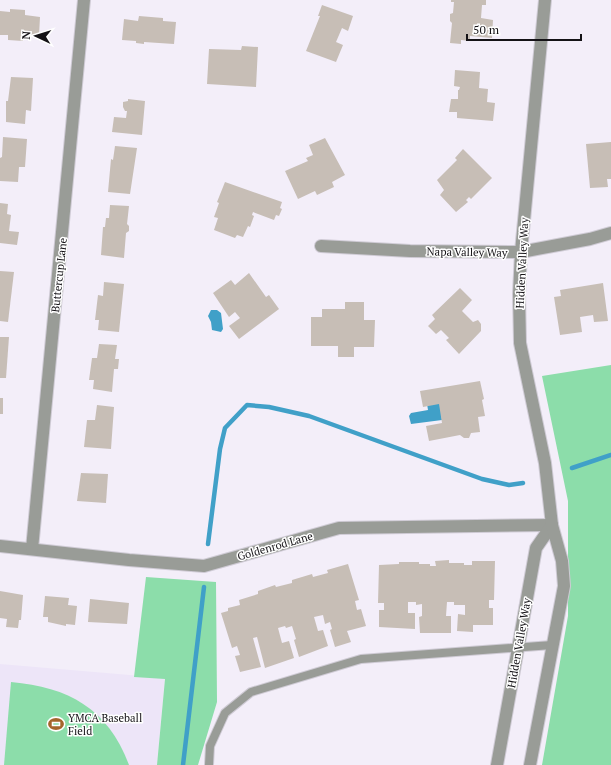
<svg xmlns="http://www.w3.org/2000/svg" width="611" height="765" viewBox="0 0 611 765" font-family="'PT Serif',serif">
<rect width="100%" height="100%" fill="#f3eef9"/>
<polygon fill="#ede5f8" points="0,664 165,678 157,765 0,765"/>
<g fill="#8cddaa">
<polygon points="611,365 611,765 542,765 568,616 568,501 542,376"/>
<polygon points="146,577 216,582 217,702 198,765 157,765 165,679 134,677"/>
<path d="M11,682c58,5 97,27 118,83h-125z"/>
</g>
<g fill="#40a0c8">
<polygon points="211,310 217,310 221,313 223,329 221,332 212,330 211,322 208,316"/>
<polygon points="440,402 442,420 411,424 409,416 411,413 428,410 427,404"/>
</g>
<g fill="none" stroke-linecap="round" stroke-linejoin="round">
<g stroke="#40a0c8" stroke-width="4.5">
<polyline points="572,468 611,455"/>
<polyline points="208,544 220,449 225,428 247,405 269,407 309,416 482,479 509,485 523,483"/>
<polyline points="183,765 204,587"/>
</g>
</g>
<g fill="#c7beb6">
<polygon points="451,0 486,0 486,5 482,5 481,18 493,20 492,38 470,36 470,41 461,40 461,44 450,43 452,23 450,21 450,14 453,13 454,2 451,2"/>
<polygon points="322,5 353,16 348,31 342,28 336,42 343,45 336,62 306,51 320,16 318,16"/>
<polygon points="10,9 25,10 25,15 40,17 39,36 23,34 23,41 8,40 8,35 0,35 0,11 10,12"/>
<polygon points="139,16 163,18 163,21 176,22 174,44 144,42 144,44 136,43 136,41 122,40 124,19 138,21"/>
<polygon points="242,46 258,47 256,87 207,84 209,49 241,50"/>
<polygon points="455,70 480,72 479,88 488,89 487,102 495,103 493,121 457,118 457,112 449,112 451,99 458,99 458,90 459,90 460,87 454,86"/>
<polygon points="11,77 33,78 31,111 26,110 25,124 6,122 6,101 8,101"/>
<polygon points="128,99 145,101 142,135 112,132 114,117 126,118 127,111 125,111 123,107 123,102 128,101"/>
<polygon points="3,137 27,139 25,167 19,167 18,182 0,181 0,158 2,157"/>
<polygon points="325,138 345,175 332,182 334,187 317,195 315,191 298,199 285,171 308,161 306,158 313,155 309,145"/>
<polygon points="611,142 611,179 607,179 608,187 590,188 586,144"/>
<polygon points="115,146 137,148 130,194 108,192 111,159 113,160"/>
<polygon points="463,149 492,178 471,199 469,197 466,200 468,202 456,212 440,195 444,190 437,180 457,160 455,158"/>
<polygon points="225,182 282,202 280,208 282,209 279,216 276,215 274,220 253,212 252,215 254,216 250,227 248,226 243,237 237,235 235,238 214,230 218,218 214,217 219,203 217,202"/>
<polygon points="0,203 8,204 7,214 11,215 9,231 19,232 17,245 0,243"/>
<polygon points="110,205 129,206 127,224 129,226 129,231 126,233 124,258 101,255 103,227 105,227 106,218 109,218"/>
<polygon points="0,271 14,272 8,322 0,321"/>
<polygon points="249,273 266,297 269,295 279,309 239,339 229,326 240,318 235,312 229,317 213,293 231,280 235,285"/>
<polygon points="104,282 124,284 119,332 98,330 99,320 95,320 98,295 103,296"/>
<polygon points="603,283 608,321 594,322 593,315 580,317 582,332 560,335 554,297 561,296 560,290"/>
<polygon points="460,288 472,300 462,311 473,322 478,320 481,324 481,331 459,354 446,340 449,338 441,330 436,334 428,326 435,319 432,315"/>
<polygon points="345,302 364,302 364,320 375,320 374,347 354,347 354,357 338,357 338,346 311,346 311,317 322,317 322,309 345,309"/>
<polygon points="0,337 9,337 6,378 0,378"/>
<polygon points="99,344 117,345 115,359 119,359 118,369 114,369 112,392 93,389 94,380 89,380 92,358 97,358"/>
<polygon points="480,381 484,399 482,400 485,416 478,417 480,432 471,433 469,438 464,438 460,435 429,441 426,426 442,423 439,404 423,407 420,391"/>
<rect x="0" y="398" width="3" height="16"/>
<polygon points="97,405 114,407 111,449 84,447 87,420 95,420"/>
<polygon points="81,473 108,474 106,503 77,501"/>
<polygon points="449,560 449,563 464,563 464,565 472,565 472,561 495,561 494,600 489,600 489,608 493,608 493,625 473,625 473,632 457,631 458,614 465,615 465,605 454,605 454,602 447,602 446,616 451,616 451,633 420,633 419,617 422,616 422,604 416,605 416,602 408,602 408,613 415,613 415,629 379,627 379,610 384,610 384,603 378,603 379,565 399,564 399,562 419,562 419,564 430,564 430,566 436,566 435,561"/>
<polygon points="348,564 359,600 355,601 357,610 361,609 366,626 347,631 351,642 335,647 330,630 332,629 330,622 325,624 323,615 314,617 318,631 323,630 328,646 299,657 294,640 296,639 292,626 286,628 285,626 278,628 282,643 289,641 294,658 265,668 257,637 253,638 261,667 240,672 235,656 240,655 237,646 232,648 221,613 228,611 228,608 240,605 239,600 258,594 258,591 275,585 276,587 292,583 292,580 312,574 313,577 328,573 327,570"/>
<polygon points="0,591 23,595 21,620 19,620 18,628 6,627 7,619 0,618"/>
<polygon points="45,596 69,598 68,605 77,606 75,625 66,624 66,626 48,622 48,617 43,617"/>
<polygon points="90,599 129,603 127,624 88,622"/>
</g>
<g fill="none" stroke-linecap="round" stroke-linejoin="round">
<defs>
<polyline id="lane" points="209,765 210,746 225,713 251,692 361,659 552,645"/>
<g id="street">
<polyline points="321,246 410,251 521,252 590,239 611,233"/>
<polyline points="0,546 129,560 204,566 339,528 552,525"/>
<polyline points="32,549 84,0"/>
<polyline points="497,765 536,548 552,525"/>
<polyline points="530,765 564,586 562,561 552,525 545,463 520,343 519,294 521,252 545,0"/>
</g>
</defs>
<use href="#lane" stroke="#cfcbd5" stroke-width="10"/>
<use href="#street" stroke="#cfcbd5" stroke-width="14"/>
<use href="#lane" stroke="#999c97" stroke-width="8"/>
<use href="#street" stroke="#999c97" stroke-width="12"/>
</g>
<defs>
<symbol id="stadium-bare" viewBox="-9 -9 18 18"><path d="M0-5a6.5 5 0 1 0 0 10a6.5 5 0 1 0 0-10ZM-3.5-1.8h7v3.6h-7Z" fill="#a4652c" stroke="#fff" stroke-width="2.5" paint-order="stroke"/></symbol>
</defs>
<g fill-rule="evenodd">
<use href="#stadium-bare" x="45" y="713" width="22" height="22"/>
</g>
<g text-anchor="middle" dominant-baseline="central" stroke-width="3" stroke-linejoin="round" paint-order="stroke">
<g font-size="11" fill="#141216" stroke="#fff">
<text transform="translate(467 252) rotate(1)">Napa Valley Way</text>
<text transform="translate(522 263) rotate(-87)">Hidden Valley Way</text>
<text transform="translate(59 275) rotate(-84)">Buttercup Lane</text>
<text transform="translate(275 546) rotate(-16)">Goldenrod Lane</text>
<text transform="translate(519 643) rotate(-80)">Hidden Valley Way</text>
</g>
<g font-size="11" fill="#141216" stroke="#fff" text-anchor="start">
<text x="68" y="718">YMCA Baseball<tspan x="68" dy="13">Field</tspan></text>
</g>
</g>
<g transform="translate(36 36) rotate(274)" stroke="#ffffff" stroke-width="3" paint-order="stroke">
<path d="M0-3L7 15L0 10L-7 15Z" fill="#141216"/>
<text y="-6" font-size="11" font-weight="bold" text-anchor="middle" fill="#141216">N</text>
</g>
<path d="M467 34v6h114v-6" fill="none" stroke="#141216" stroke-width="2"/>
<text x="473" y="34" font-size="12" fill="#141216" stroke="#ffffff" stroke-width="3" paint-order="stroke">50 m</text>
</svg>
